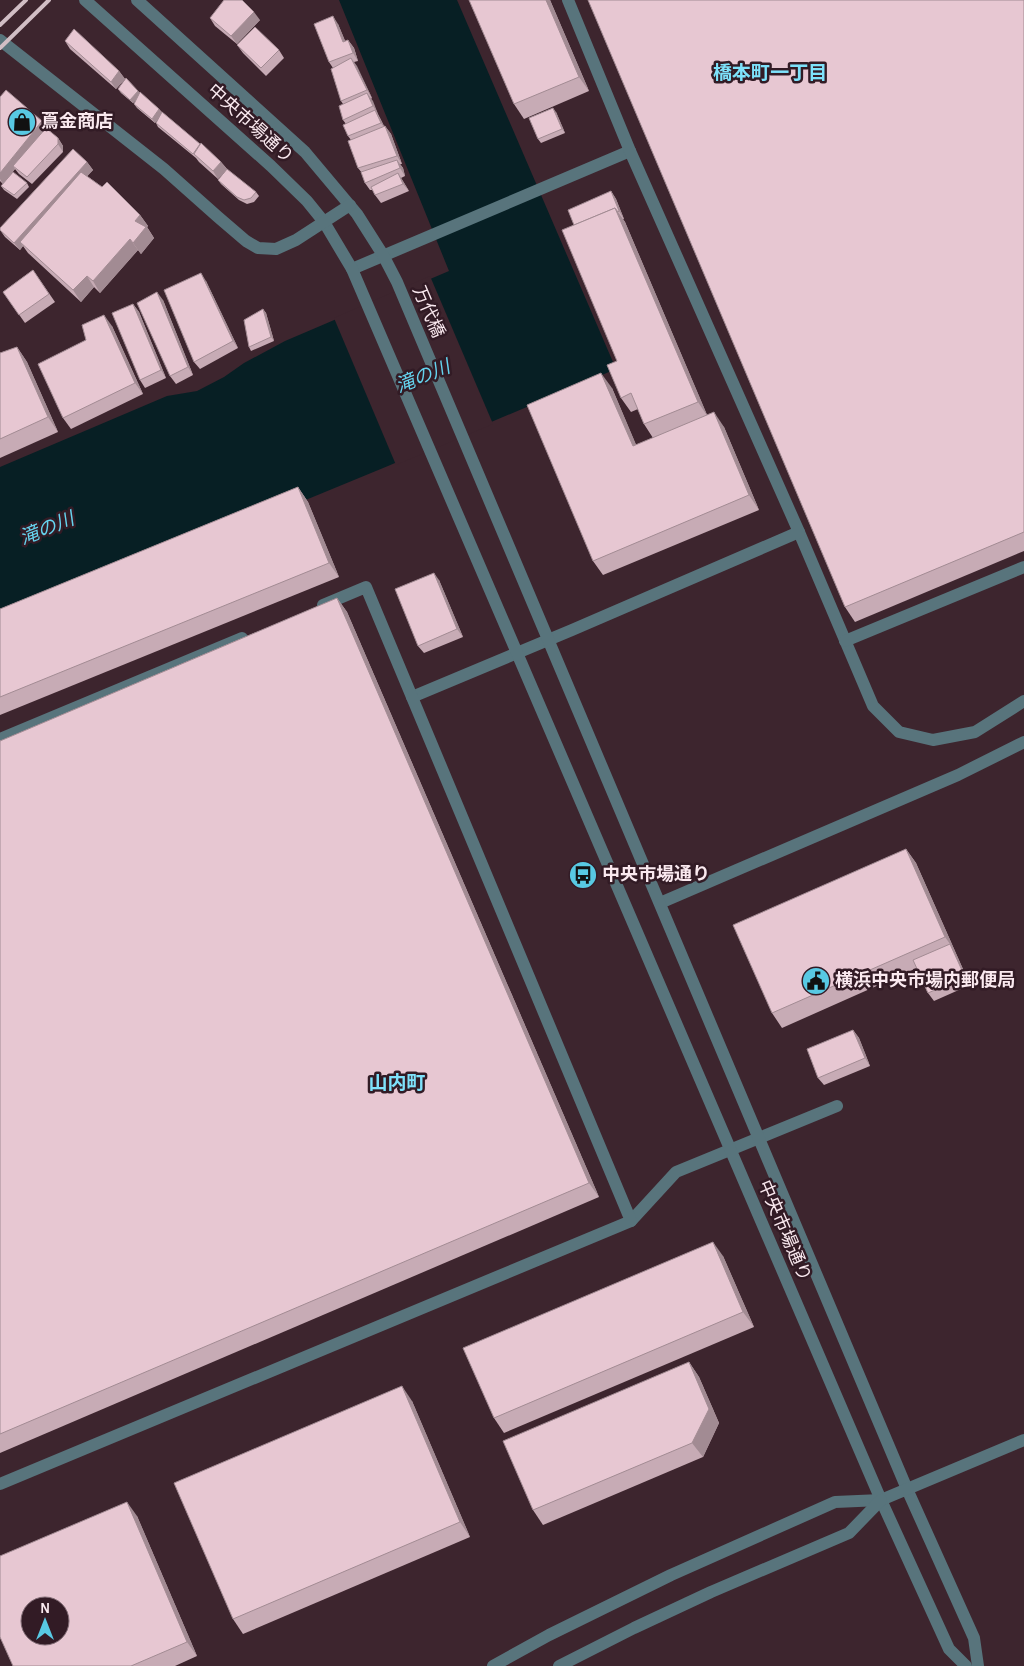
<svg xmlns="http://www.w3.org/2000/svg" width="1024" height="1666" viewBox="0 0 1024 1666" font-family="'Alegreya Sans','Noto Sans JP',sans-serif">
<rect width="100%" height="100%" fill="#3d252e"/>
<polygon fill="#071f24" points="339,0 457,0 616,369 388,466 0,626 0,467 167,396 197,391 224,377 244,363 285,341 449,271"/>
<polygon fill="#3d252e" points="430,276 493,424 396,465 334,318"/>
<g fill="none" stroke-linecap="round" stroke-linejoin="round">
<g stroke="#58747c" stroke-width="12">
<polyline points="352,269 630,151"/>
<polyline points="799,532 873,706 899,732 933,740 975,732 1024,701"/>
<polyline points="845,641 1024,567"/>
<polyline points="412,697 572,630 799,532 630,151 568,0"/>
<polyline points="660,903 958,775 1024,742"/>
<polyline points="631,1221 676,1172 837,1106"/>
<polyline points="907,1489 974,1638 978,1666"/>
<polyline points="881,1500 949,1649 966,1666"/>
</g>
<g stroke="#58747c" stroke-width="12">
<polyline points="0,739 242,638"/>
<polyline points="0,1484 631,1221 366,587 323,605"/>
</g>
<g stroke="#58747c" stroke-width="12">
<polyline points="85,0 271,166 307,201 324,222 352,269 881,1500"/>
<polyline points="137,0 305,152 357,214 383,255 397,282 463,438 907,1489"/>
<polyline points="0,40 164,169 218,217 246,241 258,248 276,249 296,240 350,205"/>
<polyline points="493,1666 549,1635 671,1575 835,1502 881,1500 1024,1440"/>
<polyline points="559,1666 634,1628 711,1592 849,1533 881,1500"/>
</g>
<g stroke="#d1bec5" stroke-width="4">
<polyline points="0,25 26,0"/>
<polyline points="0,48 49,0"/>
</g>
</g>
<g fill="#c7abb5">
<polygon points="550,0 589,91 524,119 514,104"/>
<polygon points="1024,0 1024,551 855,622 845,607"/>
<polygon points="210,18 260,20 237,44 215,26"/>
<polygon points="338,24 345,41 348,40 354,48 358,61 354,62 372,98 371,99 378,114 384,126 385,126 391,134 402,164 400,164 403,168 405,176 401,178 409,191 381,203 375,195 373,190 370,190 365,183 362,173 358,168 351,140 348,136 346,124 343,120 343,104 341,101 333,68 329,62"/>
<polygon points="65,41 119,71 125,79 116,89 70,49"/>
<polygon points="237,45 279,50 284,58 266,76 243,53"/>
<polygon points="118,89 138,91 140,93 159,109 162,112 221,162 227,169 218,179 199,162 196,158 158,127 156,123 161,115 155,123 137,108 134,104 136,100 133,103 121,93"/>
<polygon points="0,97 47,129 58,138 63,146 63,152 32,184 19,174 15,169 3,184 0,181"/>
<polygon points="556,112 565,133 541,143 538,139"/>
<polygon points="87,162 93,170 87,176 140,215 148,226 147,227 154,238 141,254 138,250 100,293 94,287 81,302 28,253 23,246 20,250 5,237 0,230"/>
<polygon points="218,180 256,192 259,196 254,202 247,204 239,200 221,184"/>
<polygon points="27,183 29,187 17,199 4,190 1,186"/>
<polygon points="611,191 616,199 624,219 623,219 625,222 707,415 724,427 759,510 603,575 593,561 612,388 636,445 653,438 644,424 638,409 631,412 621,398 617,361 574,225"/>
<polygon points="33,270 55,302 25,323 3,292"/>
<polygon points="206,281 238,348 200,369 194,362"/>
<polygon points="163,300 193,375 176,384 170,376"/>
<polygon points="133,304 139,312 166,378 145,388 140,380"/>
<polygon points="263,309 266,313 274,341 251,351 249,347"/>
<polygon points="112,326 143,394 71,429 63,418"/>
<polygon points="17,347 27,362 58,432 0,458 0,353"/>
<polygon points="298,487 308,502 339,577 0,715 0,609"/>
<polygon points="439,580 463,637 424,653 418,646"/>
<polygon points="337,598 347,612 599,1197 0,1453 0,741"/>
<polygon points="906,849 916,863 970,985 934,1001 928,993 917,968 782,1028 772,1013"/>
<polygon points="853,1030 859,1038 870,1066 824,1085 818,1078"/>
<polygon points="723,1256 754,1327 504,1433 494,1418"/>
<polygon points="689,1362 699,1377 719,1423 703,1457 543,1525 533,1510"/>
<polygon points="412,1401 470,1537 243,1634 233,1619"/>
<polygon points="137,1516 197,1656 175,1666 13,1666"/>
</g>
<g fill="#a28b93">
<polygon points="546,0 550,0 589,91 579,77"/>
<polygon points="254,12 260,20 237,44 231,36"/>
<polygon points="333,16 338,24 349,50 343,42"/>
<polygon points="348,40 354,48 358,61 353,53"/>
<polygon points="351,58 357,66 372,98 367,90"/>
<polygon points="119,71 125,79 116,89 111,82"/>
<polygon points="138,91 141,95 133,103 130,100"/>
<polygon points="367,93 373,101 378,114 373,106"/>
<polygon points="553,108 556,112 565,133 562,129"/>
<polygon points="159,109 162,113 155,123 152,119"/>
<polygon points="375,110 380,118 386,130 381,123"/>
<polygon points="42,121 47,129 13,166 15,169 3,184 0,179 0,173"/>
<polygon points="385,126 391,134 402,164 397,156"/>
<polygon points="58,138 63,146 63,152 58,144"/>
<polygon points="397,160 403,168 405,176 400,168"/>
<polygon points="87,162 93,170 24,246 20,242 23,246 20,250 14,243"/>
<polygon points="221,162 227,169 218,179 213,171"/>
<polygon points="398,173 403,181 409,191 403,184"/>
<polygon points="611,191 616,199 624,219 619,211"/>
<polygon points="615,208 625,222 708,417 698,402"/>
<polygon points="140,215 148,226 147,227 154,238 141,254 133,243 135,221"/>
<polygon points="130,239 138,250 100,293 93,281"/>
<polygon points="201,273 206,281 238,348 233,341"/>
<polygon points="87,276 94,287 81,302 73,290"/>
<polygon points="157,292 163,300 193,375 188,367"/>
<polygon points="133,304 139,312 166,378 161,370"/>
<polygon points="263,309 266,313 274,341 271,337"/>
<polygon points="104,315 112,326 143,394 135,383"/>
<polygon points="17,347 27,362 58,432 48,417"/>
<polygon points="601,373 612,388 643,461 633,446"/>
<polygon points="714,412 724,427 759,510 749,495"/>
<polygon points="298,487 308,502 339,577 329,563"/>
<polygon points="434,573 439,580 463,637 457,629"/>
<polygon points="337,598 347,612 599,1197 589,1183"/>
<polygon points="906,849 916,863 970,985 965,977 950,944 945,937"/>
<polygon points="853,1030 859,1038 870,1066 865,1058"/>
<polygon points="713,1242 723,1256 754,1327 743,1312"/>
<polygon points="689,1362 699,1377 719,1423 703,1457 692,1443"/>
<polygon points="402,1386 412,1401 470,1537 460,1522"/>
<polygon points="127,1502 137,1516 197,1656 187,1642"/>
</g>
<g fill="#e7c7d2" stroke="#a28b93" fill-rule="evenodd">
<polygon points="224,0 242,0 254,12 231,36 210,18"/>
<polygon points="469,0 546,0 579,77 514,104"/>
<polygon points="588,0 1024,0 1024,532 845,607"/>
<polygon points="333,16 343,42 348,40 353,53 329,62 314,24"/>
<polygon points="255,27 279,50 261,68 237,45"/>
<polygon points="74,29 119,71 111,82 65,41"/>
<polygon points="351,58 367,90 341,101 331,69"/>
<polygon points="126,78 138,91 130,100 118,89"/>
<polygon points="6,90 42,121 0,173 0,97"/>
<polygon points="140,92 159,109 152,119 134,104"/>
<polygon points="367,93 373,106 343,120 339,106"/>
<polygon points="553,108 562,129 538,139 529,118"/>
<polygon points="375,110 381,123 348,136 343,125"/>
<polygon points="162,112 200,144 193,154 156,123"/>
<polygon points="385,126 397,156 358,168 348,141"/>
<polygon points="46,128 58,138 58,144 27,177 13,166"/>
<polygon points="201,143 221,162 213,171 194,154"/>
<polygon points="73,149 87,162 14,243 0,230 0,228"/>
<polygon points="397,160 400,168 365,183 361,172"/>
<polygon points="227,169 256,192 251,198 244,200 237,197 218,180"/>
<polygon points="13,172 27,183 14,195 1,186"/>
<polygon points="81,172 102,187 107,182 140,215 135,221 146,227 133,243 130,239 93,281 87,276 73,290 20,242"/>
<polygon points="398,173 403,184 375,195 371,187"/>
<polygon points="611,191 619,211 618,212 615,208 574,225 568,210"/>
<polygon points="615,208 698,402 644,424 631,393 621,398 607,365 617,361 562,230"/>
<polygon points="33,270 49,294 19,315 3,292"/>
<polygon points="201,273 233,341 194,362 164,290"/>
<polygon points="157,292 188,367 170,376 137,303"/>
<polygon points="133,304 161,370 140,380 112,313"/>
<polygon points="263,309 271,337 249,347 244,320"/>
<polygon points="104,315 135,383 63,418 38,364 86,340 82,325"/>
<polygon points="17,347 48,417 0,439 0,353"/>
<polygon points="601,373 633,446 714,412 749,495 593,561 527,405"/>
<polygon points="298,487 329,563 0,697 0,609"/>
<polygon points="434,573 457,629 418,646 395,589"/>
<polygon points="337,598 589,1183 0,1434 0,741"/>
<polygon points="906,849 945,937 772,1013 733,925"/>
<polygon points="950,944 965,977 928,993 913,960"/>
<polygon points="853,1030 865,1058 818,1078 807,1049"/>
<polygon points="713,1242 743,1312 494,1418 463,1348"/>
<polygon points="689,1362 709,1409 692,1443 533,1510 503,1441"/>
<polygon points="402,1386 460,1522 233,1619 174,1483"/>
<path d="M127,1502l60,140 -56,24h-118l-13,-29v-81zM30,1606h30v30h-30z"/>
</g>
<defs>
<symbol id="shop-disc" viewBox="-11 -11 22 22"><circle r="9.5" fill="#58c9e3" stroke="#321b25"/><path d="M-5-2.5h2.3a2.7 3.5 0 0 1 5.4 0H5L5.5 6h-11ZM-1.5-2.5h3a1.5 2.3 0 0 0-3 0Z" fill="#111"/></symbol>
<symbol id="bus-disc" viewBox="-11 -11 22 22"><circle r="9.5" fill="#58c9e3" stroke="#321b25"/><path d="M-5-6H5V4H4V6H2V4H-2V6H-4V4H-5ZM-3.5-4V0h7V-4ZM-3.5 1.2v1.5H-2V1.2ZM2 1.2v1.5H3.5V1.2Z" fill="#111"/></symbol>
<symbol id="civic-disc" viewBox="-11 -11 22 22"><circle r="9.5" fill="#58c9e3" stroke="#321b25"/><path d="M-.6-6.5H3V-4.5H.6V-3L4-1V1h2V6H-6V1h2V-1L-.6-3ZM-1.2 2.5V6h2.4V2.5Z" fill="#111"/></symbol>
</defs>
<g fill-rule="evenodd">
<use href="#shop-disc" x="6" y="106" width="32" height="32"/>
<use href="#bus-disc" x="567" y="859" width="32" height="32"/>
<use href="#civic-disc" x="800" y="965" width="32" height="32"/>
</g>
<g text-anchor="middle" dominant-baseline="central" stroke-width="5" stroke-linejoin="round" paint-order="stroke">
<g font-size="18" font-weight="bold" fill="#fae9ef" stroke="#321b25" text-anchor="start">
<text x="41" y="122">蔦金商店</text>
<text x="602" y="875">中央市場通り</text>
<text x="835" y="981">横浜中央市場内郵便局</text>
</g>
<g font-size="18" fill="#fae9ef" stroke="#321b25">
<text transform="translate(250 124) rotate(42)">中央市場通り</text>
<text transform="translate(428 312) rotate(67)">万代橋</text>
<text transform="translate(784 1231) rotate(67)">中央市場通り</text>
</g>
<g font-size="19" font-weight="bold" fill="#7ee2fb" stroke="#321b25">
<text x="770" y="73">橋本町一丁目</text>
<text x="397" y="1083">山内町</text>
</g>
<g font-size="19" font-style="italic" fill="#65d3ee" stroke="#321b25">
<text transform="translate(423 377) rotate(-22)">滝の川</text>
<text transform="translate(47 529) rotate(-22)">滝の川</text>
</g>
</g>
<g transform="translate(45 1621)"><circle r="24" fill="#321b25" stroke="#826d76"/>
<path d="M0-4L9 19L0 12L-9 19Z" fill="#58c9e3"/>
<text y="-8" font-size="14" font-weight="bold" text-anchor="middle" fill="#fae9ef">N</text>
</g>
</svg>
